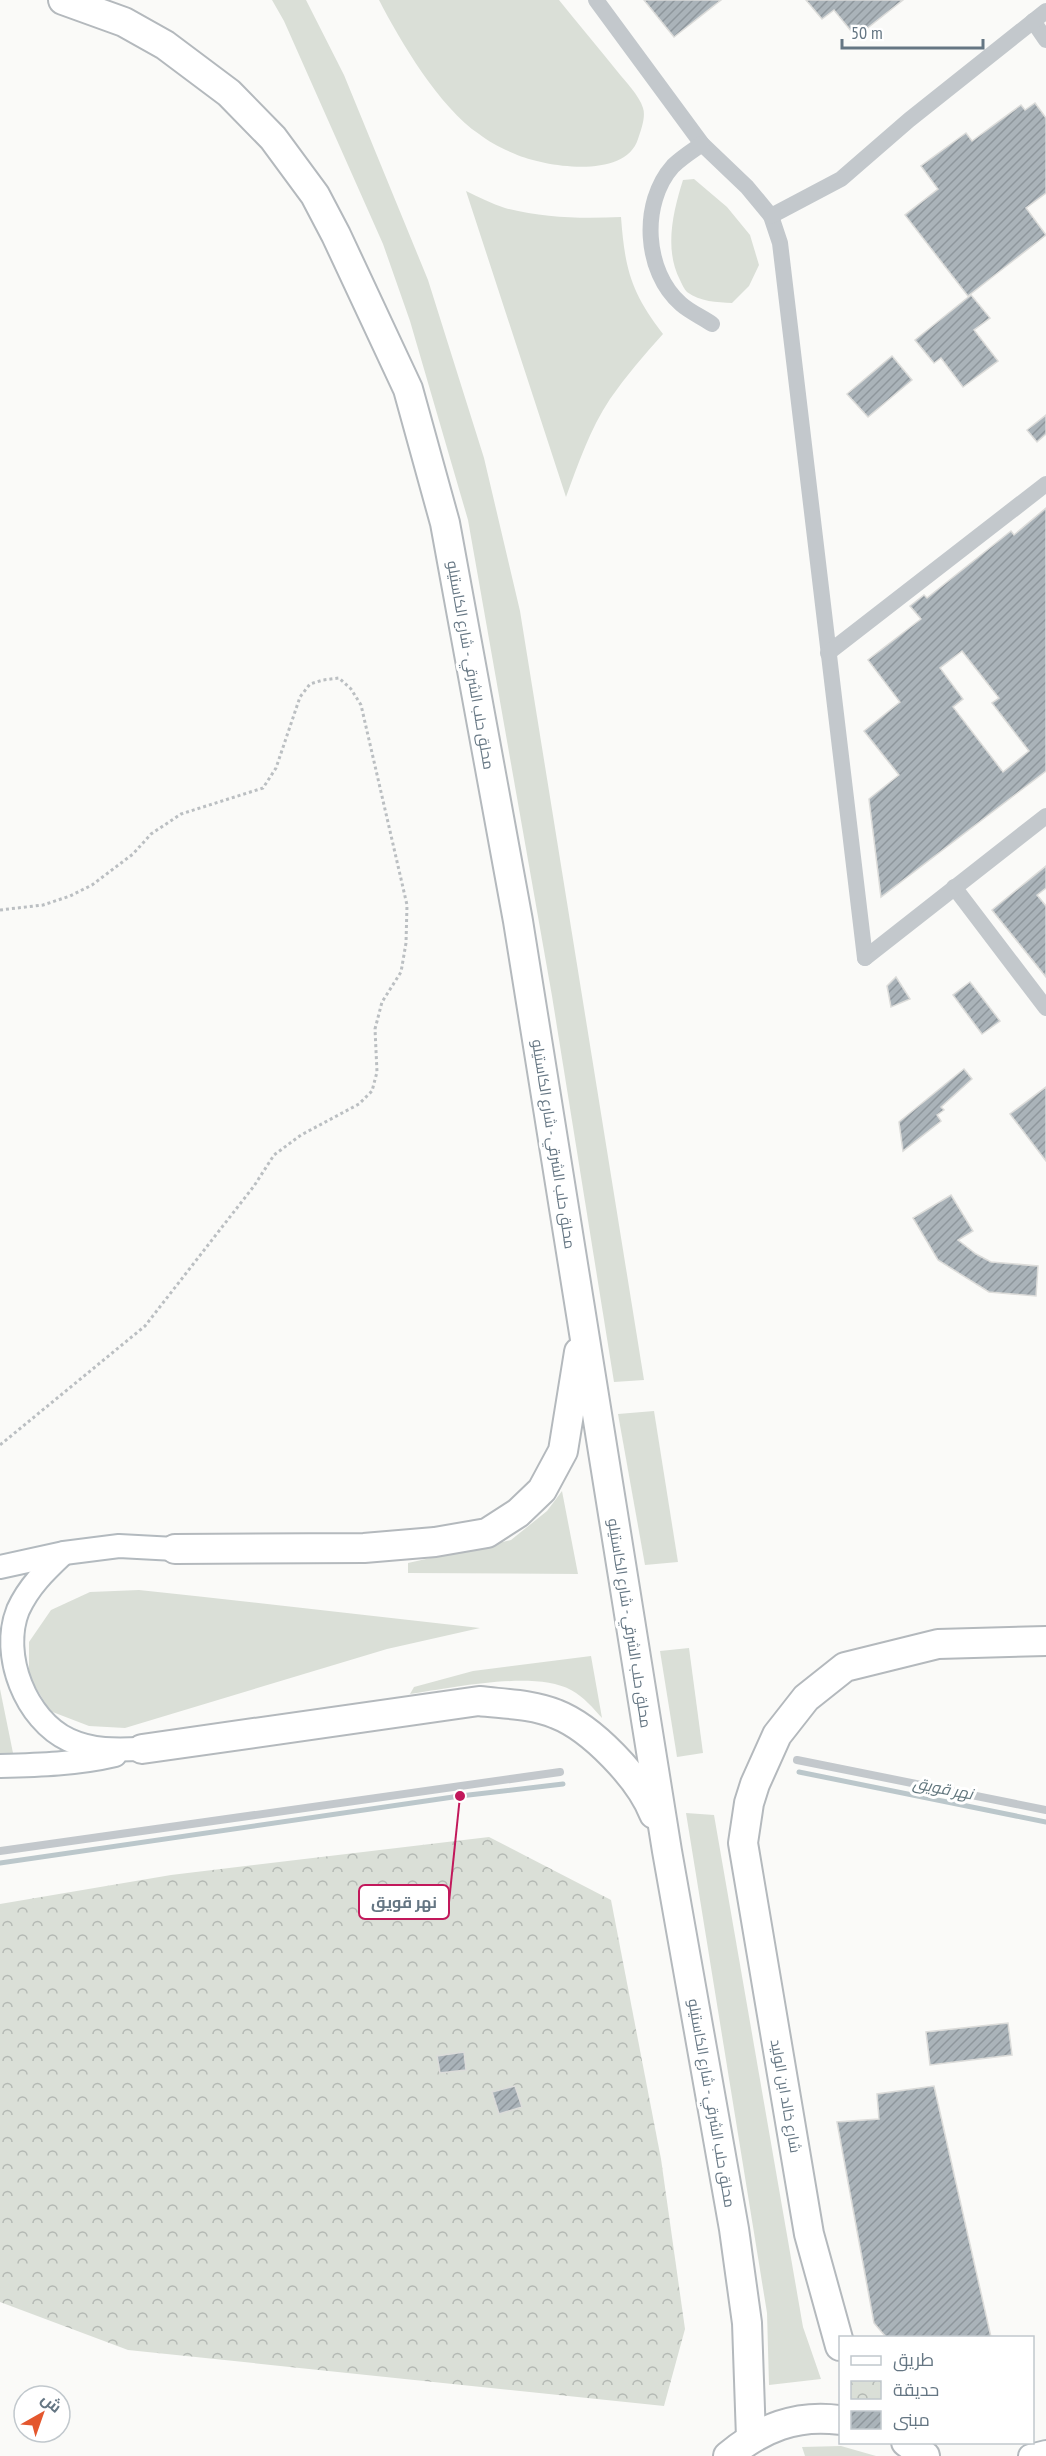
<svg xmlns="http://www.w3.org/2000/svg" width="1046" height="2456" viewBox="0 0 1046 2456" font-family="'PT Sans Narrow',Cairo,sans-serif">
<defs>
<pattern id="park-crowns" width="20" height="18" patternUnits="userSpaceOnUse" patternTransform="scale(1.5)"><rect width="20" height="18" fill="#dadfd7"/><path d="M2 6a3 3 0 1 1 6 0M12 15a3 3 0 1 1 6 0" fill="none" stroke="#b4b9b4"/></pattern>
<pattern id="building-hatch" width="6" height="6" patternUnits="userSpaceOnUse" patternTransform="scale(1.5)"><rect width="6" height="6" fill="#aab3b9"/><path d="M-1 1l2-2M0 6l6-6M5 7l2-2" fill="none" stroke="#8e969c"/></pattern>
</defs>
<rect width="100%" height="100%" fill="#fafaf8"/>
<g fill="#dadfd7">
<polygon points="272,0 306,0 344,75 428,280 484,458 520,611 644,1380 614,1382 552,996 468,520 410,321 383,244 284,21"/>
<path d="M379,0h180c19,24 39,47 58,71 8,10 22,24 26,37 3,9 -2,22 -5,31 -13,41 -93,28 -123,15 -12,-5 -26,-12 -36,-20 -39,-26 -79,-93 -100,-134z"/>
<path d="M694,179l33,28 23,28 9,30 -10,21 -17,17c-15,-1 -32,-1 -45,-11 -3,-3 -5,-8 -7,-12 -16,-31 -7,-68 3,-100z"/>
<path d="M466,191c13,6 26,13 39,17 38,10 77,11 116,9 4,53 10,75 42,117 -19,21 -37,42 -53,65 -20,30 -32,65 -44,98z"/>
<polygon points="654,1411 678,1562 645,1565 618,1414"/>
<polygon points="562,1491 578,1574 408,1573 408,1563 511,1540 547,1511"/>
<path d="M139,1590c113,12 227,25 341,38l-93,21 -262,79 -36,-2 -39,-15 -21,-35v-34l22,-32 39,-18z"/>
<polygon points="689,1648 703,1753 677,1757 660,1651"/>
<path d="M591,1656l11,62c-9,-10 -18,-21 -31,-28 -37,-20 -119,-2 -161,4l4,-7 59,-16z"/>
<polygon points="0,1689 13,1753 0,1753"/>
<polygon points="686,1813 714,1815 803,2327 821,2379 769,2385 767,2313"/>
<polygon points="841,2446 876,2456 805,2456 802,2447"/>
</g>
<polygon fill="url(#park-crowns)" points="489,1837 611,1900 661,2159 685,2329 664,2406 128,2350 0,2302 0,1904 171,1875"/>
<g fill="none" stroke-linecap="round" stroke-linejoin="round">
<g stroke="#bbc7cb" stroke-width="5">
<polyline points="799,1772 1046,1822"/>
<polyline points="0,1863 460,1796 563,1784"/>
</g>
</g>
<g fill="url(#building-hatch)" stroke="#dcdcda" stroke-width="1.5" fill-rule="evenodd">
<polygon points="644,0 721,0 674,37"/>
<polygon points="806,0 903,0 856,37 834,10 822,19"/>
<polygon points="1035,103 1046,118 1046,193 1026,208 1046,235 968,296 905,215 938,189 921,166 966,133 972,141 1021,105 1025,110"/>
<polygon points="971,295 990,318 974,330 998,361 963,387 941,358 934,363 915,340"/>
<polygon points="892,356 912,380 868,417 847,394"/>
<polygon points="1046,415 1046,434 1037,442 1027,430"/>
<path d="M1046,508v263l-165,126 -12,-98 30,-24 -35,-44 36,-29 -32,-42 53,-41 -11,-13 14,-11 3,3 84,-67 3,4zM962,651l37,47 -7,5 37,48 -26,21 -50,-65 10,-8 -23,-31z"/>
<polygon points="1046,866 1046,888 1037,895 1046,906 1046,977 992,910"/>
<polygon points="896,977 910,999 891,1007 887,986"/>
<polygon points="970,982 1000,1021 982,1034 953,995"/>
<polygon points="964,1069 972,1079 941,1107 944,1110 937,1115 941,1121 903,1151 899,1122"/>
<polygon points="1046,1087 1046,1161 1010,1114"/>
<polygon points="951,1195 973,1231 958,1240 976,1254 991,1262 1038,1266 1036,1296 989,1292 938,1260 913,1218"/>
<polygon points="1008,2023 1012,2055 930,2065 926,2032"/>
<polygon points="464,2052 466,2070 440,2073 437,2056"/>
<polygon points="515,2086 522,2107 499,2114 492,2092"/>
<polygon points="934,2086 991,2337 886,2337 874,2323 837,2122 879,2119 877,2094"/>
</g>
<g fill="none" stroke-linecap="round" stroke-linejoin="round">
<defs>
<g id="secondary">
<path d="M64,1553c-19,18 -35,33 -46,57 -18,45 8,110 51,130 24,11 47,10 73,9"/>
<polyline points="0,1567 64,1553 119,1546 175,1549"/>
<path d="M0,1766c39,-1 77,-2 115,-11"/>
<polyline points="1030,2456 1046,2452"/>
</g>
<g id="highway">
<polyline points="63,0 124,22 165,45 229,93 273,138 315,195 336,235 408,389 445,523 518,921 667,1851 734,2229 747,2323 751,2438"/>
<polyline points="175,1549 364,1548 435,1542 487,1533 518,1513 542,1490 563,1451 579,1352"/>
<path d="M142,1749l337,-48c25,3 53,3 77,13 36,14 84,64 98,100"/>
<polyline points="840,2346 809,2234 743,1843 749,1803 755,1784 777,1735 806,1698 845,1667 938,1644 1046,1641"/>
<polyline points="906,2442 925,2456"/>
<path d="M728,2456c34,-28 68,-42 112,-36"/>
</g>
</defs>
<use href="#secondary" stroke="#b3babf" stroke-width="26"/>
<use href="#highway" stroke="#b4b9bd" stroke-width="32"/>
<polyline stroke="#bbbfc2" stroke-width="3" stroke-dasharray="3 3" stroke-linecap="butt" points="0,910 43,905 70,896 92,885 133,854 151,834 181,814 263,788 276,768 300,697 310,684 323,680 339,678 351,689 361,705 407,905 406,943 401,972 382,1002 375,1029 377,1072 372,1091 359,1104 301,1135 274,1155 254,1186 145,1326 0,1445"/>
<g stroke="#c3c8cc" stroke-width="8">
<polyline points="797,1760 1046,1810"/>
<polyline points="0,1851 560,1772"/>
</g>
<g stroke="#c3c8cc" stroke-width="16">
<polyline points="596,0 702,144 747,187 771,216 780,243 865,958"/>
<polyline points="1033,21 1046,40"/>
<path d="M702,144c-10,7 -21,14 -29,22 -33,37 -29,106 8,138 9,8 21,13 31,20"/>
<polyline points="771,216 841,179 909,120 1046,11"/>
<polyline points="828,653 1046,484"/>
<polyline points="954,887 1046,1008"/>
<polyline points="865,958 1046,816"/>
</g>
<use href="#secondary" stroke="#fff" stroke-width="22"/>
<use href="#highway" stroke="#fff" stroke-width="28"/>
</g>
<g text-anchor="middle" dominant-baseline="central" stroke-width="6" stroke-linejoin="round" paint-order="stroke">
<g font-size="15" fill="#657683" stroke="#fff">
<text transform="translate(471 665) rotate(80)">محلق حلب الشرقي - شارع الكاستيلو</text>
<text transform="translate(554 1144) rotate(81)">محلق حلب الشرقي - شارع الكاستيلو</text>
<text transform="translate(630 1623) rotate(81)">محلق حلب الشرقي - شارع الكاستيلو</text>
<text transform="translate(786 2096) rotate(80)">شارع خالد ابن الوليد</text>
<text transform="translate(712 2103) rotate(80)">محلق حلب الشرقي - شارع الكاستيلو</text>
</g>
<g font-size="16" font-style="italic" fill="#60757c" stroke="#fff">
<text transform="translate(943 1788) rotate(11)">نهر قويق</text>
</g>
</g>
<path fill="none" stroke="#c2185b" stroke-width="2" d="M460 1796L449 1902"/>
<circle fill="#c2185b" stroke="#fff" stroke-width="2" cx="460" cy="1796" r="6"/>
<rect fill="#fff" stroke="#c2185b" stroke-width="2" x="359" y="1885" width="90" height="34" rx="6"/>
<g font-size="16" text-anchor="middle" font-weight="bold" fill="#657683">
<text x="404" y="1908">نهر قويق</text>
</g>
<rect x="839" y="2336" width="195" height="108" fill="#ffffff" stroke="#c1c8cd" stroke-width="1.5"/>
<rect x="851" y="2356" width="30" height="9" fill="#ffffff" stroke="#c1c8cd" stroke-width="1.5"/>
<text x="893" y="2366" font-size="18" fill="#657683">طريق</text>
<rect x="851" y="2381" width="30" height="18" fill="url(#park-crowns)" stroke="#c1c8cd" stroke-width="1.5"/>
<text x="893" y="2396" font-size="18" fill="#657683">حديقة</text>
<rect x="851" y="2411" width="30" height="18" fill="url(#building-hatch)" stroke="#c1c8cd" stroke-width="1.5"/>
<text x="893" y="2426" font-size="18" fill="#657683">مبنى</text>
<g transform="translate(42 2414) rotate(40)"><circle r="28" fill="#ffffff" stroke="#c1c8cd" stroke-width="1.5"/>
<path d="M0-4.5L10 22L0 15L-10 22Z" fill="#e4572e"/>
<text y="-9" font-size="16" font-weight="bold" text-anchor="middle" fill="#657683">ش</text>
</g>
<path d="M842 39v9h141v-9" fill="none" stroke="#657683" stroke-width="3"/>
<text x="851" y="39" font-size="18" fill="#657683" stroke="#ffffff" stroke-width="4.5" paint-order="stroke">50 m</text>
</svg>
